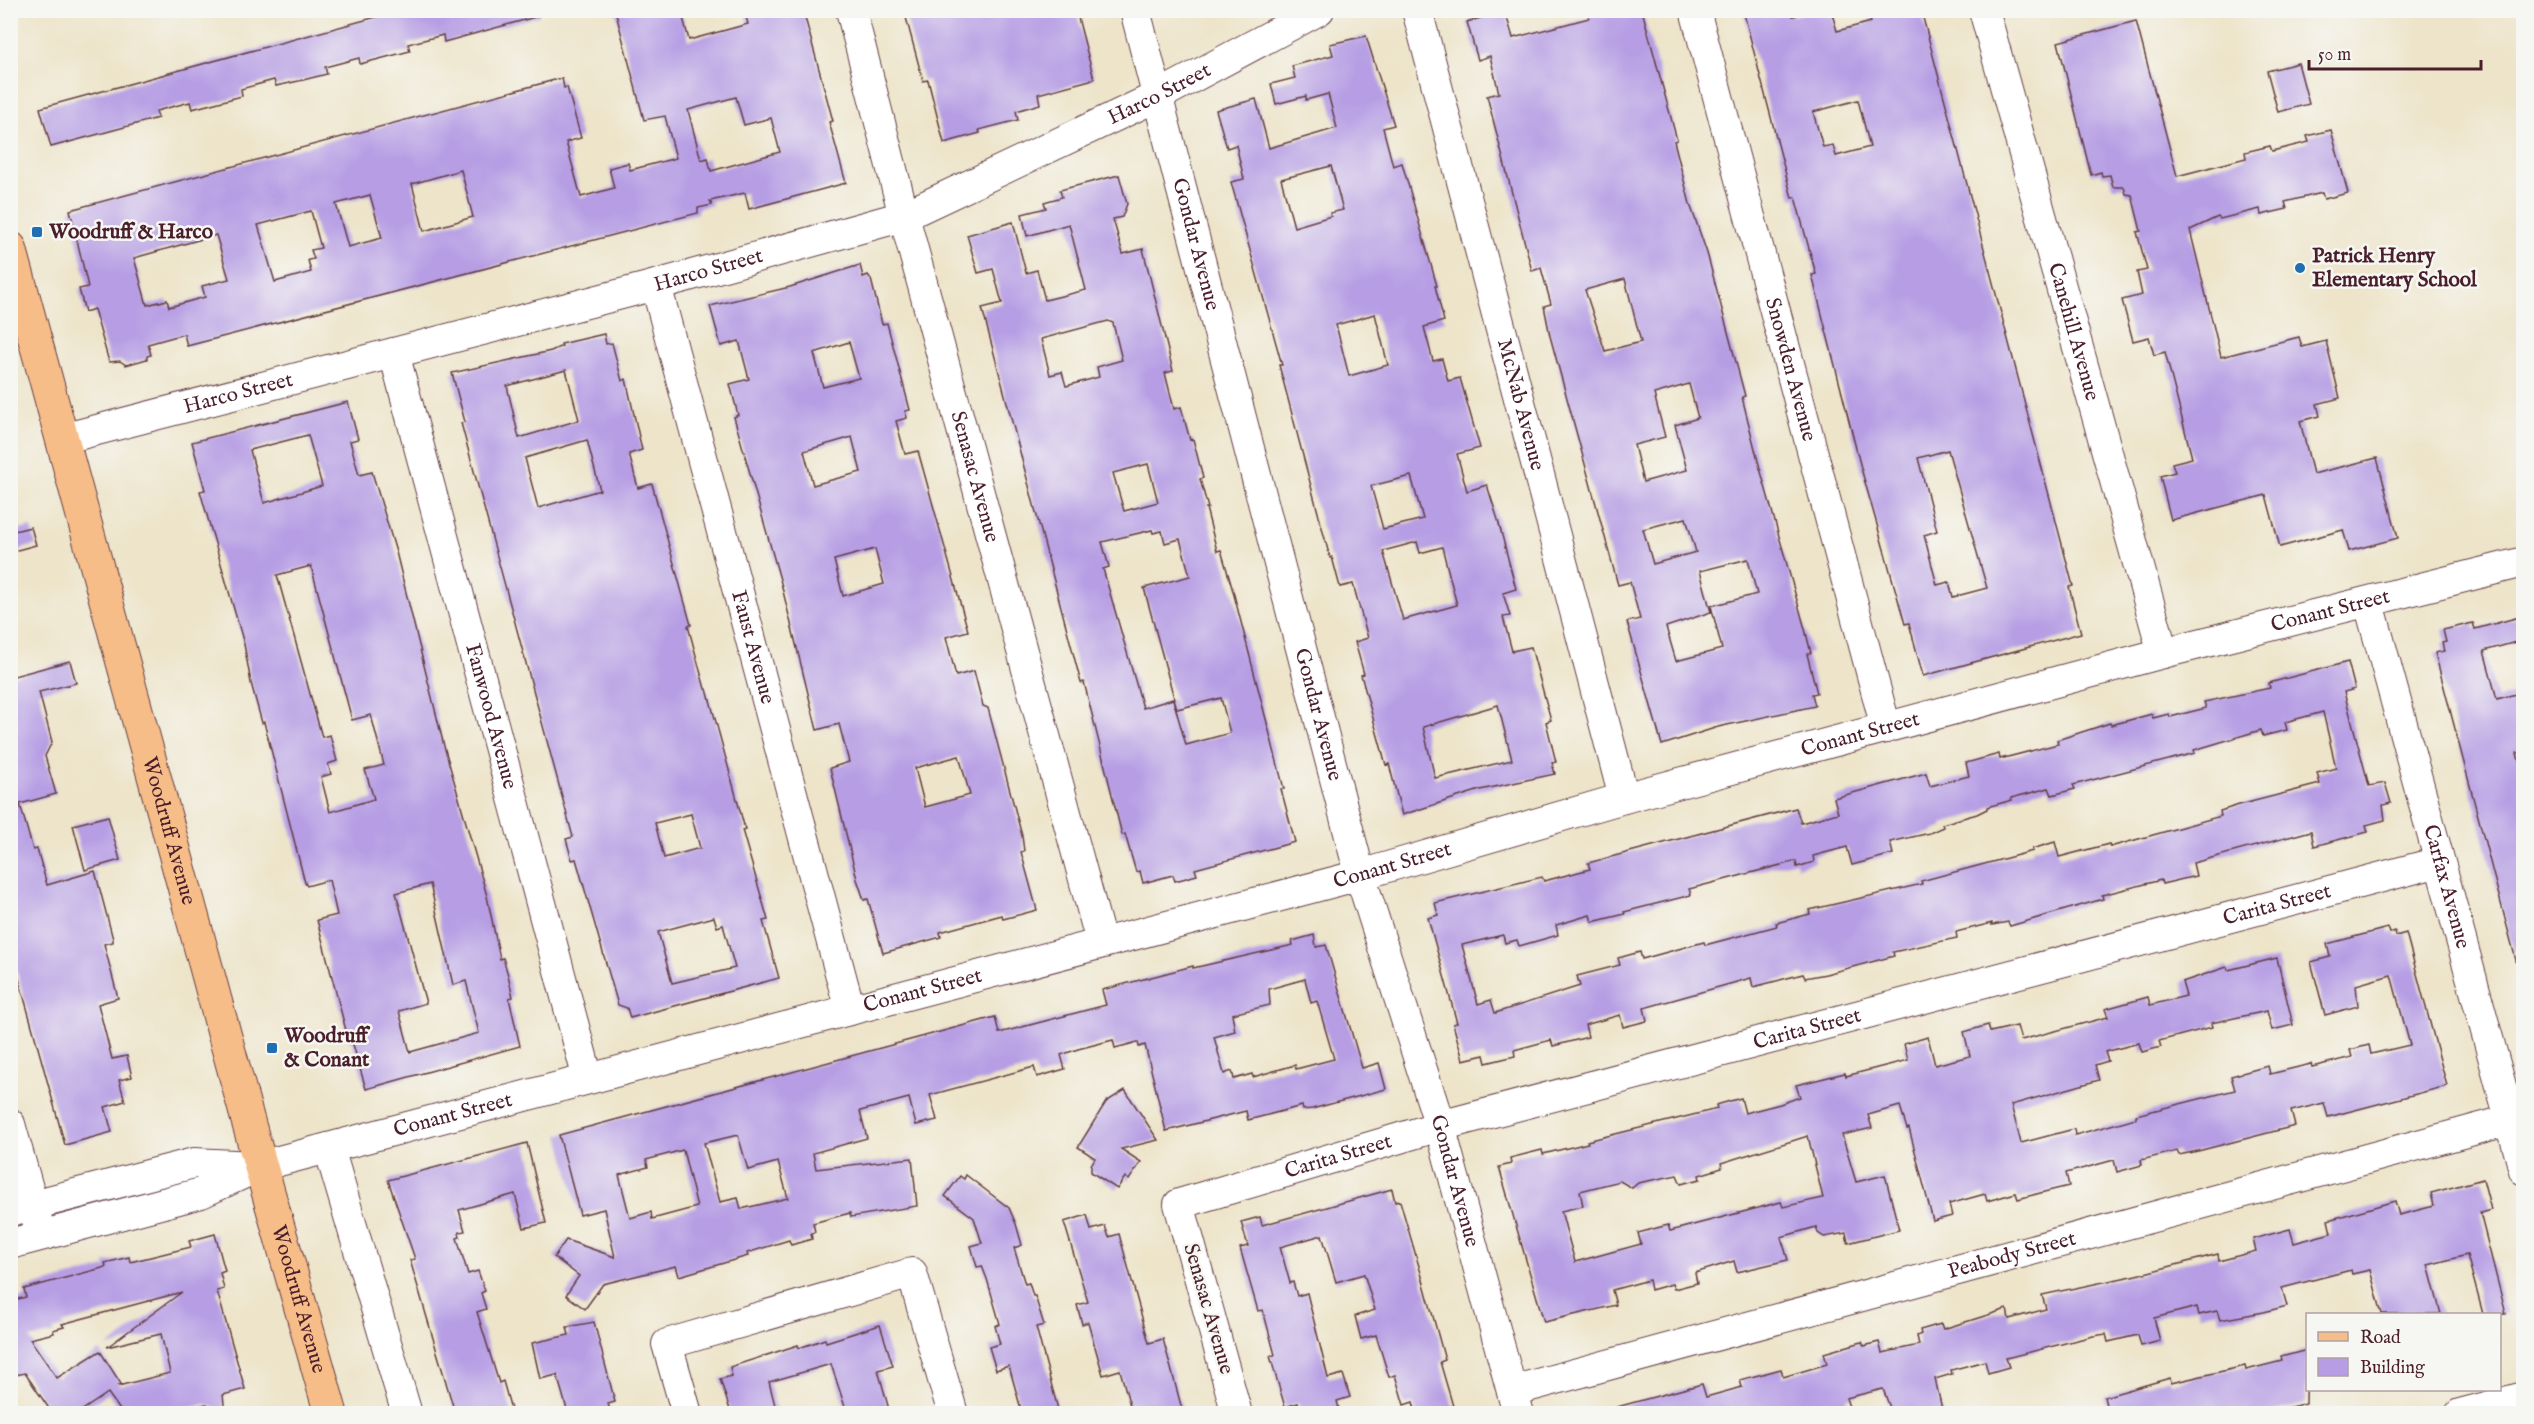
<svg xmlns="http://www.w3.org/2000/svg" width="2534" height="1424" viewBox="0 0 2534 1424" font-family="'IM FELL English',serif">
<rect width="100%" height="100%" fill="#f6f6f2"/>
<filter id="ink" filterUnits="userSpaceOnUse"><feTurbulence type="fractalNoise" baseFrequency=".0167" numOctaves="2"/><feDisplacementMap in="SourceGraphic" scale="12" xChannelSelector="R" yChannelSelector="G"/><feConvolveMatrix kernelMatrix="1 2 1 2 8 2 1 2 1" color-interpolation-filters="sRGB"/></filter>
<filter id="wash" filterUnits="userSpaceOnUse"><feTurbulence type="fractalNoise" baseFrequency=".008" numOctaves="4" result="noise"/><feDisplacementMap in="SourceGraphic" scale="24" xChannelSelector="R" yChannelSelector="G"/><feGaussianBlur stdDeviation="1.35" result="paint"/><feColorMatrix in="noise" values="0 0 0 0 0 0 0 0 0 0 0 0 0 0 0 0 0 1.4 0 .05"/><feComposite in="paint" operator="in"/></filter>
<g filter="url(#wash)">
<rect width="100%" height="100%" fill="#ede4c9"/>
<g id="blocks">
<g fill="#b69de4" fill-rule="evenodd">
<polygon points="402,10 538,10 539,16 444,42 443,35 408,44 410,51 360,64 359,58 325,67 327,74 303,80 276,86 274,80 241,89 242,96 192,109 190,102 156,111 158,118 51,147 40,108"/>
<path d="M615,10h66l8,30 59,-16 -4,-14h59l30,111 -4,1 17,61 -97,26 -4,-16 -35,8 2,4 -14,3v5l-511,133 -3,-12 -36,10 3,11 -4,1v3l-21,6 -6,-4 -11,1 -15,-53 -9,3 -6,-23 9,-2 -18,-77 492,-132 2,10 3,-1 14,51 -15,4 15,55 33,-9 -5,-20 19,-5 2,7 46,-12 -11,-42 -21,4zM736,97l8,28 27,-7 9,34 -69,19 -3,-13 -7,2 -13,-50zM461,170l12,47 -49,14 -12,-47zM370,195l12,43 -34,9 -12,-43zM311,211l10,37 -10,2 3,9 -6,1 3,12 -36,10 -17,-57zM216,235l13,44 -27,7 3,11 -36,10 -2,-7 -20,5 -13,-47z"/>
<polygon points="904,10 1076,10 1094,79 1038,94 1040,104 1016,111 1018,120 979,130 980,133 944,143 928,80 923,81"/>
<path d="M1587,10h55l35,130 -3,1 16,63 17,49 38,143 -3,1 16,64 47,168 6,24 -4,1 10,39 -5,1 3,12 -97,21 -56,18 -35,-123 13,-3 -10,-37 -12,3 -68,-249 -6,-30 7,-2 -10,-36 -9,3 -45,-175 12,-3 -9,-37 -12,4 -11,-38 38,-11 8,27 76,-20zM1625,279l16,63 -36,9 -20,-61zM1689,384l9,34 -23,7 12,45 -44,12 -9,-37 31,-8 -11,-43zM1686,518l10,34 -43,12 -10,-35zM1748,559l9,35 -46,12 11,43 -46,12 -10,-34 45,-15 -11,-41z"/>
<path d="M1743,10h48l2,6 19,-6h19l6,21 34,-9 -3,-12h53l152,576 -4,1 12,46 -158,43 -14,-53 -4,1 -44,-156 -49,-193 4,-1 -21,-77 -3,1zM1858,100l12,47 -34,9 -3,-11 -10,2 -10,-35zM1948,450l39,138 -34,9 -4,-15 -12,3 -13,-50 13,-4 -19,-73z"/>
<polygon points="2136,21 2177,176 2246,158 2245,152 2270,146 2272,151 2309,142 2307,136 2331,130 2348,193 2324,199 2322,193 2285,202 2287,209 2261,215 2260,209 2220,219 2218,217 2190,230 2221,357 2299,337 2302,347 2326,341 2340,398 2317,404 2320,416 2300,421 2313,474 2377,458 2398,538 2349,551 2343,530 2280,547 2266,495 2171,520 2160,476 2175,472 2172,463 2192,458 2165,352 2154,355 2149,337 2133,341 2122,300 2142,295 2137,272 2147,270 2137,232 2141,231 2132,195 2126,194 2124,187 2113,187 2110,175 2102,176 2101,172 2091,175 2058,42"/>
<path d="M1366,36l28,89 -11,3 10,38 9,-3 35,123h-2l9,35 -20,6 9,34 9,-2 6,22 12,-3 20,70 -23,6 10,37 20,-6 11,35 18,69 -13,4 7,23 -7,1 9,34 19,-4 20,73 -5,2 10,40 -4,1 3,11 -75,16 -78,25 -13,-51 -3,1 -25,-90 3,-1 -9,-32 13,-4 -15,-54 -13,3 -8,-30 -2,1 -51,-193h3l-51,-183 13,-3 -8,-34 -9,3 -11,-38 40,-11 13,49 68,-20 -9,-34 -22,6v-4l-30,8 -5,-20 24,-6 -3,-12 41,-11 -3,-11zM1331,166l12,44 -13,3 1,3 -37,11 -13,-48zM1375,314l13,51 -39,11 -13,-51zM1411,476l12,43 -40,10 -12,-43zM1417,542l3,11 22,-6 15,58 -54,15 -20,-69zM1498,705l14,55 -77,18 -12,-51z"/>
<polygon points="2298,63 2309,104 2278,112 2267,71"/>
<path d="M1119,175l8,29 -5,13 -9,2 10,35 20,-5 30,122 -8,2 9,36 7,-2 9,33 3,-1 10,39 -3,1 8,29h-2l11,43 4,-1 12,41 51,198h-3l14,53 -100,27 2,6 -22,6 -2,-6 -30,8 -3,-12 -4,1 -11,-38 -3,1 -38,-153 -3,1 -99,-375 20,-5 -9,-34 -15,4 -11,-38 46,-13 13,51 11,-3 8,30 41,-10 -17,-66 -42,12 -5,-22 24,-6 -2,-6 18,-5 -2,-7zM1108,321l5,2 9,37 -25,7 2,10 -33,9 -4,-14 -12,3 -9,-36zM1148,464l10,38 -34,9 -11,-38zM1152,530l1,3 9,-2 3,12 15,-4 10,37 -46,12 33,121 44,-11 9,35 -44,12 -13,-46 -30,9 -40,-139 6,-2 -7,-25z"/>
<path d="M860,265l3,12 5,-2 3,4 11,45 5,-1 23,87 -5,1 2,7 -11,3 9,33 13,-3 50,180 -22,6 10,39 18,-5 9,35 5,2 34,128 2,15 -3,1 16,58 -34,9 -1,-4 -62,17 1,5 -58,16 -15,-54 -4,1 -7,-21 -27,-111 19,-6 -10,-38 -22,6 -36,-147 -47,-166 4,-2 -8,-31 19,-5 -10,-38 -18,5 -11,-40 80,-19zM849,342l10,36 -36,9 -9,-34zM852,437l9,35 -48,13 -9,-34zM875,549l9,35 -41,12 -9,-36zM959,756l11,39 -45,12 -10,-39z"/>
<path d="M604,334l2,10 6,-1 10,38 4,-2 16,71 -13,4 9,34 14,-4 39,141 -3,1 17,63h2l38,140 -3,1 26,90 -5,1 16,57 -149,40 -3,-10 -9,-3 -42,-146 -4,1 -6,-21 7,-2 -112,-414 4,-1 -13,-49 99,-22 11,-5 -1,-2zM566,370l13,50 -60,18 -12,-52zM587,440l13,50 -62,18 -13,-50zM691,814l9,34 -36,10 -9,-35zM714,917l3,10 6,-2 12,43 -63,15 -14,-51z"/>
<path d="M348,402l10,37 -8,2 9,34 13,-3 24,80 48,194 43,150 13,63 3,-1 5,17 5,22 -4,1 11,48 -154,43 -14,-48 -3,1 -32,-122 20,-5 -8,-35 -22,6 -2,-3 -41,-161 -2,1 -11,-40 -7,-39 -44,-153 5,-1 -13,-48zM308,435l14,51 -58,17 -14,-53zM311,566l41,154 19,-5 13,50 -19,5 9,29 -44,13 -9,-35 10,-3 -3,-10 9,-3 -7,-26 -8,2 -45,-162zM430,884l23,101 13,-4 13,52 -69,19 -11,-41 27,-8 -30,-110z"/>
<polygon points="31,527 36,545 10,552 10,532"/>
<polygon points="2523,616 2523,640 2484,651 2497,699 2523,692 2523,752 2517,753 2523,777 2523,967 2518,968 2435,653 2444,651 2442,643 2446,642 2443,630 2473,623 2475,629"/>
<polygon points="70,661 76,683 39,692 52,742 45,756 56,794 20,804 33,850 37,849 47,885 95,871 113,939 113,942 104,944 118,998 98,1004 112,1059 127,1056 132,1077 119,1080 125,1101 105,1107 112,1132 65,1145 10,947 10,677"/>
<path d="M2348,662l7,27 -11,3 25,94 16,-3 6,20 -8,2 2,15 -19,5 2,7 -54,14 -3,-15 -118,32 3,13 -34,8 -1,-4 -59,15 1,4 -93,27 -2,-4 -16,3v-2l-36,9 1,6 -64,14 1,4 -68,18 -21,4 -2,-4 -50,13 -2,-9 -107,30 3,13 -24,6 -3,-12 -35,10 3,12 -35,9 -2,-6 -37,10 1,6 -29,7 -2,-8 -21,5 -10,-36 4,-1 -29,-105 10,-3 -3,-12 107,-26 2,4 46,-12 -2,-6 208,-55 5,15 37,-10 -4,-15 92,-25 4,13 39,-10 -3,-13 33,-9 1,5 58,-15 -1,-4 53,-17 1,2 41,-11 1,4 16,-4 1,3 36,-9 -2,-6 66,-14 -1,-5zM2323,712l13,56 -19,5 3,11 -81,21 -19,6 1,5 -111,31 -1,-3 -50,13 -4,-15 -23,7 1,2 -112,30 1,3 -113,26 1,4 -34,9 1,3 -72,19 -1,-3 -62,17 -2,-7 -22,6 2,7 -43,11 3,10 -85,27 -4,-13 -13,4 -16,-59 41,-10 2,8 12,-3 2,6 39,-11 -2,-10 34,-10 2,7 33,-8 -1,-2 67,-17 -2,-6 107,-28 1,6 17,-5 -1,-6 34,-9 5,18 41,-11 -3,-12 40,-9 13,-6 -1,-3 35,-10 10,-5v-2l25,-7 -1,-2 38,-10 3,7 23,-6 -2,-4 122,-32 -1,-3 67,-20 2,6 24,-6 -2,-8z"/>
<polygon points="108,816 120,860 85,870 73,825"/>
<path d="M2388,928l2,5 5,-2 1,5 10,-3 41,153 -119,31 -4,-14 -33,8 4,15 -97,25 -19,4 -2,-4 -36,9 1,5 -25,7 -3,-12 -48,13 3,13 -25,6 -26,7 -2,-6 -29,8 -2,-7 -36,10 3,12 -19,5 -24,-93 -2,1 -7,-23 -32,9 4,13 -30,7 14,47 29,-7 14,55 -51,13 -2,-10 -22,4 -6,-4 -2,-6 -35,10 7,23 -51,12 -3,-11 -39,12 2,10 -23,6 -2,-5 -21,6 -2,-10 -37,10 4,15 -72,17 -45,-155 12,-3 -1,-6 32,-8 1,4 45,-11 -1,-2 130,-32 -1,-4 25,-7 4,15 35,-9 20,-7 -4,-12 49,-12 1,3 62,-16 -4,-16 24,-7 7,28 35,-9 -6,-24 24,-7 2,7 27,-6 4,14 87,-23 -3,-8 43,-12 2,8 36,-9 -4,-14 45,-15 1,3 49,-12 16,67 -21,5 -5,-19 -56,12 1,4 -53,14 2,6 -19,5 -3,-9 -34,9 3,9 -13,4 4,15 -88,25 10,38 53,-14 1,6 61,-17v-3l99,-25 -4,-14 37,-10 2,8 41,-10 1,3 40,-10 -2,-7 19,-5 2,9 39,-9 -19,-70 -35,10 2,21 -33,9 -14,-53 19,-5 -3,-13zM1808,1136l15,62 -40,9 -2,-5 -111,29 -2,-6 -30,8 3,11 -66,18 -14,-51 22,-5 -3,-15 40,-10 12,7 6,-5 39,-8 4,9 19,-5 -1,-4 23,-7 -1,-5z"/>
<path d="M1314,935l2,12 10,-2 36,123 17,-5 7,26 -74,20 -9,1 -1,-4 -54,14 -2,-9 -80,20 -21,-86 -6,2 -1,-5 -23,6 -2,-8 -35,9 -17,6 4,14 -28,8 -3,-10 -104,28 7,25 -21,5 -7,-27 -49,13 7,27 -54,15 3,16 96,-11 5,48 -66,11 -1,-4 -37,10 2,9 -4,1 1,6 -21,6 -2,-5 -42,13 1,3 -69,20 -3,-10 -73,18 -18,25 -19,-14 13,-19 -25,-19 12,-17 49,17 -11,-48 -24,6 -21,-80 436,-118 4,16 69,-18 38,-10 -4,-15 91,-24v2l100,-23 -1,-4zM1305,979l6,24 6,-2 17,58 -38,10 -1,-4 -42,12 -1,-3 -18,5 -2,-8 -8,3 -10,-37 21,-6 -3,-17 38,-9 -1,-16zM738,1135l10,35 30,-8 10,36 -47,11 -3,-11 -18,4 -16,-59zM683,1150l14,57 -45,12 -1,-7 -21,6 -11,-43 29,-8 -2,-7z"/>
<polygon points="1125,1090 1158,1140 1121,1149 1141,1162 1129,1180 1125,1177 1117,1189 1091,1172 1091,1165 1095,1158 1078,1147 1106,1102"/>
<polygon points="527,1143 546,1223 524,1228 515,1194 459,1210 465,1231 459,1232 460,1237 457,1238 468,1274 478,1271 485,1291 481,1293 486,1309 477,1312 495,1370 499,1383 503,1381 512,1413 455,1413 410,1260 415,1259 388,1180"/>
<polygon points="966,1175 1009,1208 1016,1224 1022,1245 1014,1248 1025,1284 1029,1283 1033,1296 1035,1296 1044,1325 1036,1327 1059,1413 1022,1413 1009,1366 996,1370 989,1347 1000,1344 995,1326 1000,1324 987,1279 982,1266 977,1267 971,1246 982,1243 974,1218 945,1196 960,1176 964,1179"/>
<polygon points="2483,1179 2491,1210 2480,1213 2506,1314 2483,1314 2467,1255 2428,1265 2441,1314 2382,1314 2370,1270 2352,1274 2351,1270 2282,1288 2287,1306 2264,1312 2220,1320 2217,1311 2199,1315 2197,1307 2154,1318 2160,1341 2141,1346 2138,1335 2108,1342 2106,1334 2093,1336 2006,1358 2009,1367 1988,1373 1985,1361 1951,1370 1952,1374 1935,1379 1943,1413 1892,1413 1883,1389 1846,1398 1851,1413 1614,1413 1613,1408 1702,1384 1706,1397 1742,1387 1740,1380 1781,1369 1783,1377 1827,1364 1824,1353 1862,1342 1864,1346 1879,1342 1882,1353 1919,1345 1917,1336 1921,1334 1920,1330 1941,1324 1943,1329 2007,1309 2009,1319 2046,1309 2042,1295 2137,1275 2218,1254 2219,1261 2256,1251 2253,1239 2290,1229 2294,1243 2331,1233 2328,1220 2395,1201 2399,1215 2434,1206 2431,1193"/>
<polygon points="1392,1189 1395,1202 1400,1201 1423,1280 1445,1360 1440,1362 1455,1413 1416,1413 1413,1402 1404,1405 1395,1375 1389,1377 1376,1335 1361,1339 1355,1316 1375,1310 1364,1274 1336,1282 1322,1235 1280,1247 1290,1283 1293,1282 1297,1296 1307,1293 1328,1378 1343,1374 1350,1397 1337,1401 1340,1413 1301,1413 1298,1403 1285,1407 1270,1356 1275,1355 1263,1310 1258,1311 1240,1248 1248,1246 1241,1222 1260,1217 1262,1225"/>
<polygon points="1087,1215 1091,1230 1105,1226 1109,1237 1119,1234 1149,1343 1163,1339 1182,1409 1166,1413 1132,1413 1120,1370 1103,1375 1088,1322 1082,1324 1077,1305 1088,1302 1064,1222"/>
<path d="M215,1234l10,37 -5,2 4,16 -7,2 28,98 -22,6 2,18 -19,-9 -39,9h-45l-14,-20 -30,20h-26l-27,-40 -15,3v-75l16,-4 -2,-8 82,-22 -1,-4 24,-6 1,5 61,-15 -2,-6zM182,1292l-75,55 54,-13 9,39 -52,13 3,-2 -21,-33 -43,27 -27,-39 24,-6 -1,-3 11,-3 -2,-3z"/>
<polygon points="594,1322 615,1402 608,1404 611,1413 568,1413 557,1375 540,1379 532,1343 569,1335 567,1327"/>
<polygon points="880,1325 893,1366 878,1370 890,1413 847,1413 831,1364 769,1382 777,1413 731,1413 720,1379 732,1376 730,1367 798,1345 799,1348 825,1339 826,1342"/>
<polygon points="2307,1350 2306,1403 2268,1413 2108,1413 2104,1397 2170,1378 2171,1383 2245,1366 2246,1370 2282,1361 2281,1357"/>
</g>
</g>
</g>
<g filter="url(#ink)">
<use href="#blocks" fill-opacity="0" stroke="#623d43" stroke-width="1.5"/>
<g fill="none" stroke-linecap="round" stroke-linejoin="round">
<defs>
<g id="minor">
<path id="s1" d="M851,10l53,206 197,726"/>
<path id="s2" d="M1135,10l225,865 80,251 78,288"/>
<path id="s3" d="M1417,10l207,788"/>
<path id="s4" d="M1695,10l191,718"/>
<path id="s5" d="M1984,10l179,643"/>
<path id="s6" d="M656,285l194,725"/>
<path id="s7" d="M394,353l194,726"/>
<path id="s8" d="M62,439l594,-154 248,-69 254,-120 161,-86"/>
<path id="s9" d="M2369,603l155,567"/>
<polyline points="10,1124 38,1224"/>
<polyline points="329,1148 407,1414"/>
<polyline points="10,1211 194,1163 254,1166"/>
<path id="s10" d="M10,1244l191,-51 59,-27 1100,-291 264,-77 539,-145 361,-91"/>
<path id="s11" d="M1512,1391l998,-271"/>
<polyline points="687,1414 667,1344 912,1273 953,1414"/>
<path id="s12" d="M1237,1414l-58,-210 261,-78 999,-264"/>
<polyline points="2460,1414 2524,1397"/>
</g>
<g id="major">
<path id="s13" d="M10,248l238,873 83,293"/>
</g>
</defs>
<use href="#minor" stroke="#623d43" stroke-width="32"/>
<use href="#major" stroke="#623d43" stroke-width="35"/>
<use href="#minor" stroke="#fff" stroke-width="30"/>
<use href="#major" stroke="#f7bd88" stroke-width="33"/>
</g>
</g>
<g fill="#1f6fb2" stroke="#f6f6f2" stroke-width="2">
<rect x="31" y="226" width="12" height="12" rx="3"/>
<circle cx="2300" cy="268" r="6"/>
<rect x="266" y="1042" width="12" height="12" rx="3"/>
</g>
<g text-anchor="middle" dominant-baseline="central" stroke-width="5" stroke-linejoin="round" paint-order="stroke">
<g font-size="21" fill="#4a1f2b" stroke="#f6f6f2">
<text stroke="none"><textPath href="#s8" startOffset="1154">Harco Street</textPath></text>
<text stroke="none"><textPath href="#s2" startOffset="242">Gondar Avenue</textPath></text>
<text stroke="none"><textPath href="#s8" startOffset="668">Harco Street</textPath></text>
<text stroke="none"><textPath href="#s5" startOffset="334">Canehill Avenue</textPath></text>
<text stroke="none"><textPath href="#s4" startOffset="372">Snowden Avenue</textPath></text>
<text stroke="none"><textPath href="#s8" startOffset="182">Harco Street</textPath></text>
<text stroke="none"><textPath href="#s3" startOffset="408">McNab Avenue</textPath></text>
<text stroke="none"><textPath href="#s1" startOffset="483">Senasac Avenue</textPath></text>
<text stroke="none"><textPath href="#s10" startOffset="2406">Conant Street</textPath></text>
<text stroke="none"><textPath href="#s6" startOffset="375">Faust Avenue</textPath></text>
<text stroke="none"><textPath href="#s2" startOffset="728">Gondar Avenue</textPath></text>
<text stroke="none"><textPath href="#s7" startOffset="376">Fanwood Avenue</textPath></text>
<text stroke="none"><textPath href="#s10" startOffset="1920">Conant Street</textPath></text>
<text stroke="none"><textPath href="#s13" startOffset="604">Woodruff Avenue</textPath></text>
<text stroke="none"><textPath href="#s10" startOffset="1434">Conant Street</textPath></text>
<text stroke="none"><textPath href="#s9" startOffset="294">Carfax Avenue</textPath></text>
<text stroke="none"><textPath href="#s12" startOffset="1356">Carita Street</textPath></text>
<text stroke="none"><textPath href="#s10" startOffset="948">Conant Street</textPath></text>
<text stroke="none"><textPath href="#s12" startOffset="870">Carita Street</textPath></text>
<text stroke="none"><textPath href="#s10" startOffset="462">Conant Street</textPath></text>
<text stroke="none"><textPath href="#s12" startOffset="384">Carita Street</textPath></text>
<text stroke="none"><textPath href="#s2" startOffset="1214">Gondar Avenue</textPath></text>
<text stroke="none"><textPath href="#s11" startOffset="518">Peabody Street</textPath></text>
<text stroke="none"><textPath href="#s13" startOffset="1090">Woodruff Avenue</textPath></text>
<text transform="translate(1208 1309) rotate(74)">Senasac Avenue</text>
</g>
<g font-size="21" font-weight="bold" fill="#4a1f2b" stroke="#f6f6f2" text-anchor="start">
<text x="49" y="232">Woodruff &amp; Harco</text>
<text x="2312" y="256">Patrick Henry<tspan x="2312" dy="24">Elementary School</tspan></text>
<text x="284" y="1036">Woodruff<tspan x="284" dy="24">&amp; Conant</tspan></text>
</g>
</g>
<rect width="2534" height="1424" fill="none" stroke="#f6f6f2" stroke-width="36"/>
<rect x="2306" y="1313" width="195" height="78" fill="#f6f6f2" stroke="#b1a0a2" stroke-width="1.5"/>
<rect x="2318" y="1332" width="30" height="9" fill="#f7bd88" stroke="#b1a0a2" stroke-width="1.5"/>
<text x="2360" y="1343" font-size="18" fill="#4a1f2b">Road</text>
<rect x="2318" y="1358" width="30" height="18" fill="#b69de4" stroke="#b1a0a2" stroke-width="1.5"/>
<text x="2360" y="1373" font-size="18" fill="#4a1f2b">Building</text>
<path d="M2309 60v9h172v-9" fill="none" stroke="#4a1f2b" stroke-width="3"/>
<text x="2318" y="60" font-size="18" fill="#4a1f2b" stroke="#f6f6f2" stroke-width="4.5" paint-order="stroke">50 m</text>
</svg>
